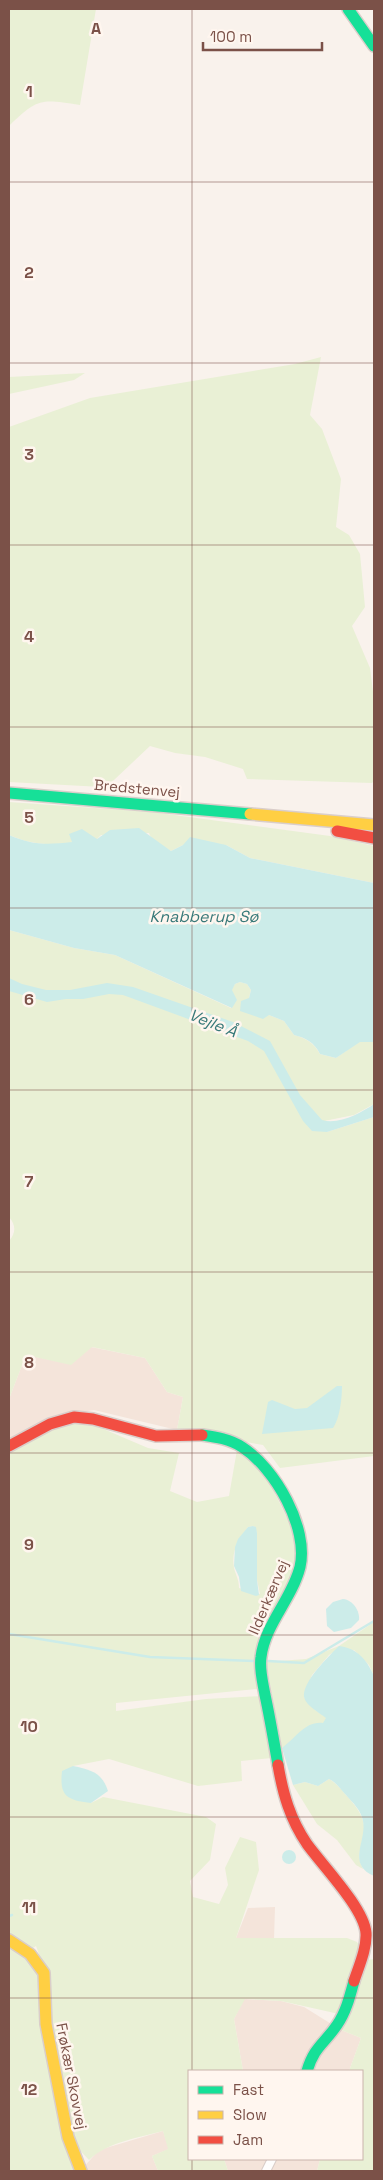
<svg xmlns="http://www.w3.org/2000/svg" width="383" height="2180" viewBox="0 0 383 2180" font-family="'Space Grotesk',sans-serif">
<rect width="100%" height="100%" fill="#f9f2ec"/>
<g fill="#f4e4da">
<polygon points="91,1347 145,1358 167,1392 183,1397 177,1430 94,1410 59,1415 9,1441 9,1399 26,1355 71,1364"/>
<polygon points="275,1907 274,1940 236,1938 248,1908"/>
<polygon points="244,1999 281,2001 304,2007 341,2030 361,2038 349,2071 243,2071 234,2019"/>
<polygon points="163,2131 169,2149 152,2156 158,2171 74,2171 74,2169 82,2169 99,2150"/>
<polygon points="224,2159 320,2159 317,2171 228,2171"/>
</g>
<g fill="#e9f0d5" fill-rule="evenodd">
<path d="M9,9h87l-16,96c-40,-6 -42,-7 -71,21z"/>
<polygon points="321,357 310,415 322,429 341,479 336,527 349,535 360,554 365,607 352,626 370,668 374,700 374,781 372,783 247,779 243,769 205,757 175,753 150,746 114,780 102,787 9,782 9,427 90,398 295,364"/>
<polygon points="85,373 74,380 9,394 9,377"/>
<path d="M9,802l143,10 178,24 44,10v37l-124,-25 -24,-13h-43l-12,6 -19,-11 -3,-7 -48,2 -4,4c-34,5 -56,10 -88,-4z"/>
<path d="M9,930l65,18 41,7 116,53v-18l4,-6 5,-2 7,2 4,6 -2,8 20,17 15,6 10,14c12,3 20,8 26,19l16,4 24,-17 14,1v62l-20,11 -30,6 3,11 47,-15v339l-94,12 -17,-23 -86,-15 6,-33 -16,-5 -22,-34 -53,-11 -21,18 -45,-10 -17,44v-158c7,-8 7,-16 0,-24z"/>
<path d="M71,1422h16l61,26 31,5 -9,38 27,11 32,-6 8,-46 13,6 13,13 29,59 6,26 -41,124v11l-141,14v8l90,-12 56,-3 10,62 -31,3 1,20 -44,5 -89,-27 -36,7 18,37 12,-6 103,20 10,7 -6,36 -20,21 3,16 26,7 9,-19 -3,-17 15,-31 16,5 3,28 -23,68h111l10,4 3,5 -21,67 -58,-13 -36,-2 -11,20 9,52h-54v88h35l4,12h-70l-6,-15 16,-7 -5,-18c-26,7 -55,11 -74,29l-17,-18 -23,-121 2,-35 -15,-40 -6,4 -19,-12 -2,-9v-479l51,-25zM254,1526l3,7v47l3,14 -21,-6c0,-9 -3,-12 -5,-20 -3,-19 5,-27 14,-41z"/>
<polygon points="374,1622 374,1676 369,1665 354,1650 332,1653 329,1655 312,1675 304,1697 315,1710 327,1718 324,1723 282,1748 266,1662 306,1659 339,1646"/>
<path d="M329,1779c7,4 11,9 17,16 10,11 21,24 18,41 -3,15 -8,17 -1,33l-7,-4 -19,-25 -20,-16 -24,-39 12,-3 13,4z"/>
<polygon points="9,1945 22,1952 39,1969 74,2171 9,2171"/>
<polygon points="374,1959 374,2171 317,2171 320,2159 362,2159 362,2071 349,2071 361,2038 341,2030 354,1999 366,1960"/>
</g>
<g fill="#ccece9">
<path d="M139,828l32,23 12,-6 7,-8 36,8 24,13 124,25v159h-14l-24,16 -16,-4c-6,-12 -14,-16 -26,-19l-10,-14 -15,-6 -6,4 -23,-8 1,-10 8,-3 2,-8 -4,-6 -7,-2 -5,2 -3,6 5,10 -5,8 -117,-53 -41,-7 -65,-18v-95c23,10 37,10 63,7l-3,-8 13,-5 15,10 13,-9z"/>
<path d="M9,978l13,6 24,6h24l37,-7 26,4 100,35 37,19 30,54 22,25c17,5 39,-7 52,-16v13l-47,15 -15,-1 -9,-10 -39,-70 -16,-10 -125,-46 -14,-1 -26,5h-17l-19,3 -38,-11z"/>
<path d="M337,1386h5c0,12 -2,32 -9,42l-71,6 6,-32 4,-2 23,9 12,-1z"/>
<polygon points="253,1526 256,1527 257,1533 257,1580 259,1595 256,1596 241,1591 239,1577 234,1566 235,1547 238,1539 248,1527"/>
<path d="M343,1599c10,1 17,12 16,21l-8,8 -17,4 -7,-6 -1,-17 7,-7z"/>
<path d="M339,1646c18,2 28,14 35,30v200c-28,-12 -7,-35 -11,-55 -2,-11 -10,-18 -17,-26 -6,-6 -9,-12 -17,-16l-11,7 -13,-4 -12,3 -11,-37c14,-10 23,-27 41,-25l3,-5c-6,-5 -20,-12 -22,-21 -2,-15 25,-41 35,-51z"/>
<path d="M73,1766c19,4 29,7 35,25l-17,12c-23,-3 -32,-6 -29,-32z"/>
<circle cx="289" cy="1857" r="7"/>
</g>
<g fill="none" stroke-linecap="round" stroke-linejoin="round">
<g stroke="#ccece9" stroke-width="2.5">
<polyline points="9,1634 150,1657 254,1661"/>
<polyline points="268,1661 304,1663 374,1621"/>
<polyline points="9,1916 12,1915"/>
</g>
<defs>
<polyline id="street" points="266,2171 272,2159"/>
<g id="fast">
<polyline points="348,9 374,46"/>
<polyline points="9,793 250,814"/>
<path d="M202,1435c14,2 28,4 40,12 33,21 67,81 58,120 -8,32 -35,57 -39,90 -2,12 2,26 4,38 5,23 9,47 13,70"/>
<path d="M307,2071c7,-24 17,-27 30,-46 9,-13 13,-29 17,-44"/>
</g>
<g id="slow">
<polyline points="250,814 374,825"/>
<polyline points="9,1940 30,1954 44,1973 46,2024 68,2137 81,2171"/>
</g>
<g id="jam">
<polyline points="337,831 374,838"/>
<polyline points="9,1446 50,1424 74,1417 93,1419 156,1436 202,1435"/>
<path d="M278,1765c5,29 12,54 29,79 15,21 57,64 59,89 1,15 -7,33 -12,48"/>
</g>
</defs>
<use href="#street" stroke="#d8cdc8" stroke-width="10"/>
<use href="#fast" stroke="#daceca" stroke-width="14"/>
<use href="#slow" stroke="#daceca" stroke-width="14"/>
<use href="#jam" stroke="#daceca" stroke-width="14"/>
<use href="#street" stroke="#fefdfc" stroke-width="8"/>
<use href="#fast" stroke="#16e098" stroke-width="11"/>
<use href="#slow" stroke="#ffcf43" stroke-width="11"/>
<use href="#jam" stroke="#f24e42" stroke-width="11"/>
</g>
<path fill="none" stroke="#7b5148" stroke-width="1" stroke-opacity="0.55" d="M192,9v2062M9,182h365M9,363h365M9,545h365M9,727h365M9,908h365M9,1090h365M9,1272h365M9,1453h365M9,1635h365M9,1817h365M9,1998h365M192,2159v12"/>
<g text-anchor="middle" dominant-baseline="central" stroke-width="5" stroke-linejoin="round" paint-order="stroke">
<g font-size="15" fill="#7b5148" stroke="#fff6ef">
<text transform="translate(137 788) rotate(5)">Bredstenvej</text>
<text transform="translate(268 1597) rotate(-67)">Ilderkærvej</text>
<text transform="translate(72 2076) rotate(79)">Frøkær Skovvej</text>
</g>
<g font-size="16" font-style="italic" fill="#387979" stroke="#fff6ef">
<text x="204" y="916">Knabberup Sø</text>
<text transform="translate(213 1023) rotate(22)">Vejle Å</text>
</g>
</g>
<g font-size="16" text-anchor="middle" font-weight="bold" fill="#7b5148" stroke="#fff6ef" stroke-width="5" stroke-linejoin="round" paint-order="stroke">
<text x="96" y="34">A</text>
<text x="29" y="97">1</text>
<text x="29" y="278">2</text>
<text x="29" y="460">3</text>
<text x="29" y="642">4</text>
<text x="29" y="823">5</text>
<text x="29" y="1005">6</text>
<text x="29" y="1187">7</text>
<text x="29" y="1368">8</text>
<text x="29" y="1550">9</text>
<text x="29" y="1732">10</text>
<text x="29" y="1913">11</text>
<text x="29" y="2095">12</text>
</g>
<rect width="383" height="2180" fill="none" stroke="#7b5148" stroke-width="20"/>
<rect x="188" y="2070" width="175" height="90" fill="#fff6ef" stroke="#cab4ac"/>
<rect x="198" y="2086" width="25" height="8" fill="#16e098" stroke="#cab4ac"/>
<text x="233" y="2095" font-size="15" fill="#7b5148">Fast</text>
<rect x="198" y="2111" width="25" height="8" fill="#ffcf43" stroke="#cab4ac"/>
<text x="233" y="2120" font-size="15" fill="#7b5148">Slow</text>
<rect x="198" y="2136" width="25" height="8" fill="#f24e42" stroke="#cab4ac"/>
<text x="233" y="2145" font-size="15" fill="#7b5148">Jam</text>
<path d="M203 42v8h119v-8" fill="none" stroke="#7b5148" stroke-width="2.5"/>
<text x="210" y="42" font-size="15" fill="#7b5148" stroke="#fff6ef" stroke-width="4" paint-order="stroke">100 m</text>
</svg>
